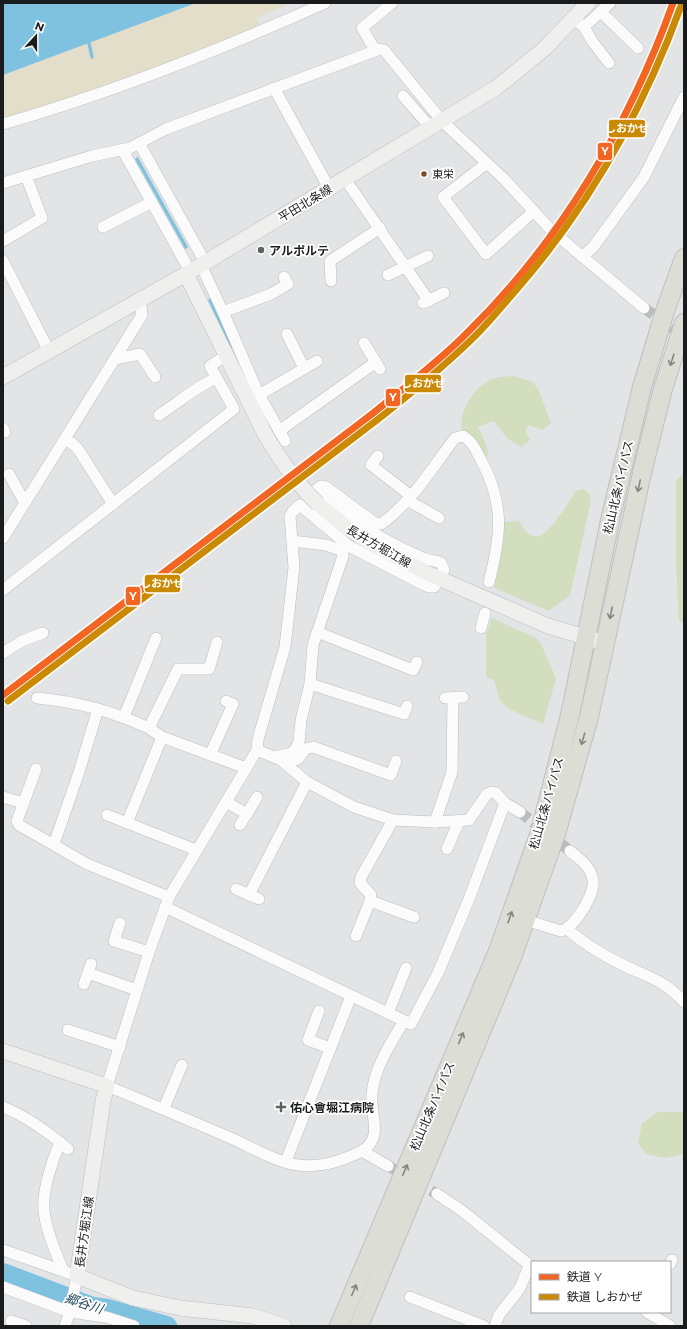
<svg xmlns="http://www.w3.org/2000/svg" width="687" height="1329" viewBox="0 0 687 1329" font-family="Montserrat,'Noto Sans JP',sans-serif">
<rect width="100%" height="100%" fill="#e2e4e6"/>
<g fill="#d2debd">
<path d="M513,376l20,6 6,9 12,32 -9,7 -12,-5 -4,3v5l4,7 -9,7 -14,-9 -13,-17 -16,6 9,20 1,8 -2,3 -24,-29c-3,-18 11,-39 26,-48 8,-4 17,-4 25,-5z"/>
<polygon points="684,472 684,624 679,621 676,562 676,482"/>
<path d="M582,489l7,4 2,8 -21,94 -21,16 -55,-23 9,-66 16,-1c4,7 11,18 21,15 11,-4 29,-35 36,-45z"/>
<polygon points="492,618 535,638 541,644 556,678 543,724 511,710 500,701 494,680 486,677 486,634"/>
<polygon points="658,1112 684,1112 684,1154 665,1158 646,1154 638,1143 642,1123"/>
</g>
<polygon fill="#e3deca" points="196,3 290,3 257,18 260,25 177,60 116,83 3,119 3,75"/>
<polygon fill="#7fc2e0" points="3,3 196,3 3,75"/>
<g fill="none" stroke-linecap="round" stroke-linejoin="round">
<g stroke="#7fc2e0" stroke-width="3.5">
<polyline points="89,43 92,57"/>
<polyline points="137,159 186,247"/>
<polyline points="210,300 231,346"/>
</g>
<polyline stroke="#7fc2e0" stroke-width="20" points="3,1273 93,1307 108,1309 167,1326"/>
<g stroke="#babcbe" stroke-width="11" stroke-dasharray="11 5.5" stroke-linecap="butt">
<polyline points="644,308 684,336"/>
<polyline points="520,812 570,851"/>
<polyline points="388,1166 437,1194"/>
</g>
<defs>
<g id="minor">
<polyline points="601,12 638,48"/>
<polyline points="573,18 584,27 610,3"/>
<polyline points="584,27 592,41 609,63"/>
<polyline points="375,50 362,28 392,3"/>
<polyline points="274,88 329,188"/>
<polyline points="403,96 431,128"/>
<path d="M3,124c111,-32 217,-74 322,-121"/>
<polyline points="139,143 205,262"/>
<polyline points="122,149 190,271"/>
<polyline points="487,163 443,197 486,254 534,211"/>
<polyline points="345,179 429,301"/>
<polyline points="3,183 92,156 130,148 166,129 380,49 384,50 442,121 504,179 553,232 644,308"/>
<polyline points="103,227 152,202"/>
<polyline points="3,241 42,218 26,176"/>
<polyline points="582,257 594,246 644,177 684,97"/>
<polyline points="3,261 49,351"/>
<polyline points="201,265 223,312 259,395 285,441"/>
<polyline points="388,275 428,256"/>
<polyline points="331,281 330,261 380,228"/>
<polyline points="423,303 444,293"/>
<polyline points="223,312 271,294 288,284 284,277"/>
<polyline points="287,334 304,368"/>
<polyline points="364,343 380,369"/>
<polyline points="115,359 140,354 155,377"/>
<polyline points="259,395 317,361"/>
<path d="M159,415c19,-12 37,-29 58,-37"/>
<polyline points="3,428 5,432"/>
<polyline points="279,431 376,362"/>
<polyline points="64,440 72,443 78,449 113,504"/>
<polyline points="378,456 371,465 411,496"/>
<polyline points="9,474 25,503"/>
<polyline points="407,500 439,518"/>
<polyline points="3,538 142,315 140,299"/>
<polyline points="3,590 234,409 210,366 225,356"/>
<polyline points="481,628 485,613"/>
<polyline points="317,632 413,670 417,662"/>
<polyline points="3,653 22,641 43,633"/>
<polyline points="310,684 404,714 407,706"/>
<path d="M37,698c42,4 74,13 112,30"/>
<polyline points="445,698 463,697"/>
<polyline points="124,717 156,638"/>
<polyline points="162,737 149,728 178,669 209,669 217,642"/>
<polyline points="257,750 281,760 307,782 354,807 393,820 435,822 469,820 487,794 492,792 496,793 505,803 520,812"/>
<polyline points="210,755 233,704 226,701"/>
<polyline points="275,757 289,754 295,750 299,742 301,720 310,684 313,645 343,556 343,551 326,545 292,541"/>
<polyline points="285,763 298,759 305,749 313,747 391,775 396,761"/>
<polyline points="36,769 17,821 19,825 87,864 169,897"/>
<polyline points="3,797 23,803"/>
<polyline points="226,802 247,814"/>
<polyline points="107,815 196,850"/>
<polyline points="435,822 452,772 453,698"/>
<polyline points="127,823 162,737 246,768"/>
<polyline points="240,825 257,797"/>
<polyline points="54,844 79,772 98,709"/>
<polyline points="447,849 459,821"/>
<polyline points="236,889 259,899"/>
<polyline points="249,895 307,782"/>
<polyline points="370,901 414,917"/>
<polyline points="165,907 411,1024 438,973 469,899 505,803"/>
<path d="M525,920l36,11c14,-4 34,-37 32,-51 -2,-13 -14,-22 -23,-29"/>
<polyline points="120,923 114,941 149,952"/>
<path d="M567,929c16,14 36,26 54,35 26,13 42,15 63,38"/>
<polyline points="356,936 370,901 371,895 360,883 361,877 393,820"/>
<polyline points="88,973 137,990"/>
<polyline points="84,984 91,964"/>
<polyline points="319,1011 308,1040 330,1048"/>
<polyline points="388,1013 406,968"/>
<polyline points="68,1030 120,1047"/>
<path d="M3,1107c25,10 45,25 65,42"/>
<polyline points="164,1108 182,1065"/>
<path d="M60,1142c-8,19 -18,49 -16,69 2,20 12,41 19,60"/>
<path d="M362,1151c22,-14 8,-35 10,-57 2,-26 19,-51 32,-73"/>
<polyline points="286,1161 351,996"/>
<path d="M388,1166l-26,-15c-21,10 -40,17 -64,14 -22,-3 -45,-17 -65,-26 -42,-18 -84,-36 -126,-53l42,-134 20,-55 88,-147 1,-11 27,-92 9,-80 -4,-51 3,-5 7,-6 49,41 75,39 5,2h5l10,-17 -3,-7c-6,-3 -12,-2 -18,-5 -40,-17 -75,-39 -107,-68l5,-4 5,1 49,36 6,1c31,-22 51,-56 74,-86l8,-2c9,5 13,14 18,24 24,44 20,76 8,122"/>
<polyline points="437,1194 461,1210 532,1267"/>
<polyline points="3,1250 77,1276 70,1312 65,1326"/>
<polyline points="670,1264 672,1260"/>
<polyline points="3,1287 70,1312 106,1317 134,1326"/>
<polyline points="410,1297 484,1326"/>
<polyline points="647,1312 670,1326"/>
<polyline points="11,1321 26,1326"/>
<polyline points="495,1326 499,1315 520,1288 529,1266"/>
</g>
<g id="secondary">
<polyline points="186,274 265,434"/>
<polyline points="3,377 186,274 496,88 544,49 588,3"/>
<polyline points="318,504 346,527 367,541 427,573 548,626 605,643"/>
<polyline points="3,1051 107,1086 103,1101 77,1276 133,1298 180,1308 253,1316 284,1326"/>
</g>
<g id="trunk">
<polyline points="339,1326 498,951 540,832 570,715 611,516 642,387 665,311 684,258"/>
<polyline points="359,1326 513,955 556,834 589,717 642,473 662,392 684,323"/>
</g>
</defs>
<use href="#minor" stroke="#bcbec0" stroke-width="12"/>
<use href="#secondary" stroke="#bcbec0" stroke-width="16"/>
<use href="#trunk" stroke="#bebfc0" stroke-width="20"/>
<use href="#minor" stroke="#fbfbfb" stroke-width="11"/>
<use href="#secondary" stroke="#eff0ee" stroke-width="15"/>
<use href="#trunk" stroke="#dcded6" stroke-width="18"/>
<defs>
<path id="secondary-bridge" d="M265,434c15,26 31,49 53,70"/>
</defs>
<use href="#secondary-bridge" stroke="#bcbec0" stroke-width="16" stroke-linecap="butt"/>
<use href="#secondary-bridge" stroke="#eff0ee" stroke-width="15"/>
<defs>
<path id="rail-1" d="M3,695l369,-281c32,-26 65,-51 94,-80 94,-92 163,-208 207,-331"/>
<path id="rail-2" d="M8,701l369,-281c32,-25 64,-51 94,-80 17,-16 31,-34 46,-51 73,-84 126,-179 164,-283"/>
</defs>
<use href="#rail-1" stroke="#fff" stroke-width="10"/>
<use href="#rail-2" stroke="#fff" stroke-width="10"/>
<use href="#rail-1" stroke="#f26522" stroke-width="7"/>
<use href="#rail-2" stroke="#cb8a06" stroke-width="7"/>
</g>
<defs><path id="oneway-shaft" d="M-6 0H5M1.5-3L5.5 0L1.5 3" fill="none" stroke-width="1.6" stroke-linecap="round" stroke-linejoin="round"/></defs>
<g stroke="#858682">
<use href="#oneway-shaft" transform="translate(672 360) rotate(108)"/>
<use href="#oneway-shaft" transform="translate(639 486) rotate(102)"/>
<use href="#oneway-shaft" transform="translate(611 613) rotate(102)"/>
<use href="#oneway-shaft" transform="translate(583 739) rotate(106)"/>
<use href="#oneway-shaft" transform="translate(510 917) rotate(-71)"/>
<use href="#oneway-shaft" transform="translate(461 1038) rotate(-67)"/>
<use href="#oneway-shaft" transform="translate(405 1170) rotate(-67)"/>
<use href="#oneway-shaft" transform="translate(354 1290) rotate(-67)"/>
</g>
<circle fill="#7a4b2a" stroke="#fff" stroke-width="1.5" cx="424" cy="174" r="3.5"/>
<g fill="#606163" stroke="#fff" stroke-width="1.5">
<circle cx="261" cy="250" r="4"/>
<path d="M279 1101h4v4h4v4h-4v4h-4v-4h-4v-4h4z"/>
</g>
<g text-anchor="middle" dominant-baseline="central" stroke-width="3.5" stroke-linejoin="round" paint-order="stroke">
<g font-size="11" fill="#1a1b1c" stroke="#fff" text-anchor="start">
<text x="432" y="174">東栄</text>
</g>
<g font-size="12" fill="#1a1b1c" stroke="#fff">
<text transform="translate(305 203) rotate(-31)">平田北条線</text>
<text transform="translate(618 487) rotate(-77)">松山北条バイパス</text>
<text transform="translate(379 546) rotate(30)">長井方堀江線</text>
<text transform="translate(546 803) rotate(-74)">松山北条バイパス</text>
<text transform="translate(432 1106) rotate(-67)">松山北条バイパス</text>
<text transform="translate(84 1232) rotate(-82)">長井方堀江線</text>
</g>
<g font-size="12" font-weight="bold" fill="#1a1b1c" stroke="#fff" text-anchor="start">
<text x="269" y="250">アルポルテ</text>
<text x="290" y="1107">佑心會堀江病院</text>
</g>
<g font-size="13" font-style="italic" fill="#1a4356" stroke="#fff">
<text transform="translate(84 1303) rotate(18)">郷谷川</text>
</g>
</g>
<g stroke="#fff" stroke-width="1.5">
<rect x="608" y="119" width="38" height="19" rx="4" fill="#cb8a06"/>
<rect x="597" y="142" width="16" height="19" rx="4" fill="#f26522"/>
<rect x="404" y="374" width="38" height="19" rx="4" fill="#cb8a06"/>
<rect x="385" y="388" width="16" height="19" rx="4" fill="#f26522"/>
<rect x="144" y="574" width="37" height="19" rx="4" fill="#cb8a06"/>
<rect x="125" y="586" width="16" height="20" rx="4" fill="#f26522"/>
</g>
<g font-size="11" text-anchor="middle" font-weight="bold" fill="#fff">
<text x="627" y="132">しおかぜ</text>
<text x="605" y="155">Y</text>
<text x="423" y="387">しおかぜ</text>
<text x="393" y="401">Y</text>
<text x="162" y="587">しおかぜ</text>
<text x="133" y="600">Y</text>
</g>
<rect width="687" height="1329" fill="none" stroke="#1a1b1c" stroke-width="8"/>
<rect x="531" y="1261" width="140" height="52" fill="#ffffff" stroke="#a3a4a4"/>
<rect x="539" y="1274" width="20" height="6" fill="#f26522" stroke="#a3a4a4"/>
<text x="567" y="1281" font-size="12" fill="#1a1b1c">鉄道 Y</text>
<rect x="539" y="1294" width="20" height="6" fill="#cb8a06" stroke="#a3a4a4"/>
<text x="567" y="1301" font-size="12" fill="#1a1b1c">鉄道 しおかぜ</text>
<g transform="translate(36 36) rotate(21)" stroke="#ffffff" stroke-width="3" paint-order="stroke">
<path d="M0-3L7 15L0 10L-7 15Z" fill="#1a1b1c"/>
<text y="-6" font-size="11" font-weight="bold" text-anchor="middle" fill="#1a1b1c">N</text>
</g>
</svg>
